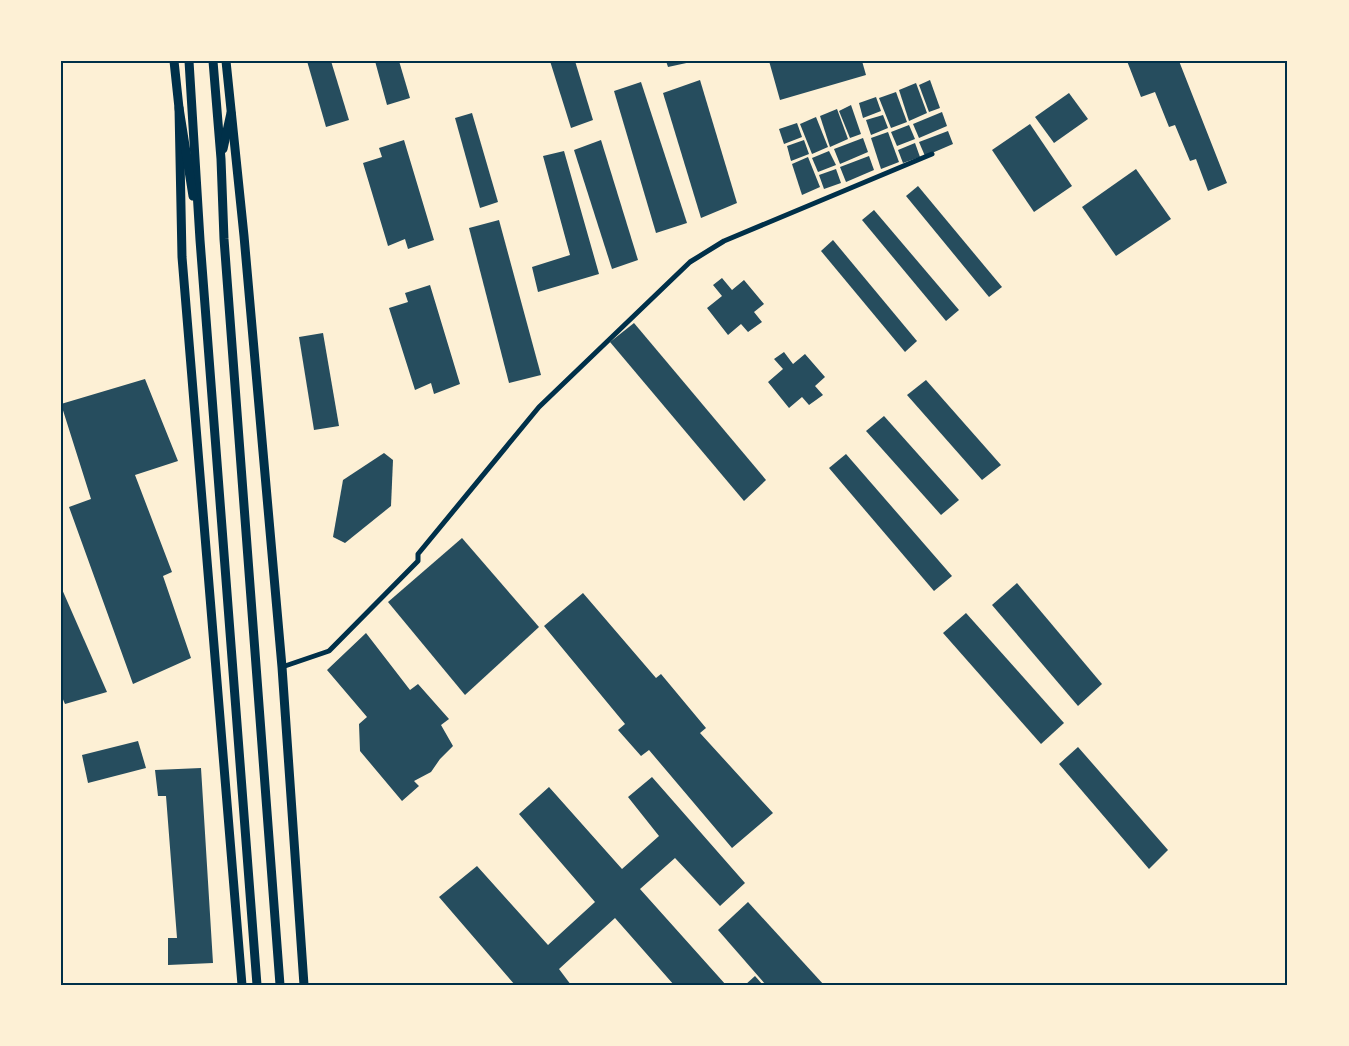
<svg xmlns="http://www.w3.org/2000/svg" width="1349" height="1046" viewBox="0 0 1349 1046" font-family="'Varela Round',sans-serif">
<rect width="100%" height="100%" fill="#fdf0d5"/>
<g fill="#264d5e">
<polygon points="307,61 331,61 349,120 326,127"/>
<polygon points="375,61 399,61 410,98 387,105"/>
<polygon points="550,61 575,61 593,120 571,128"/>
<polygon points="666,61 691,61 691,62 668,67"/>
<polygon points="769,61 862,61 866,75 780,100"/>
<polygon points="1127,61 1179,61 1227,183 1208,191 1196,159 1190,161 1175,125 1169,127 1155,92 1141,97"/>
<polygon points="700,80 737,203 701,218 663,93"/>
<polygon points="930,80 940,108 929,112 919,85"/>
<polygon points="641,82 687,223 656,233 614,91"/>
<polygon points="916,83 927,113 909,121 899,90"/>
<polygon points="896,92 907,122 891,128 879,98"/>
<polygon points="1069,93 1088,119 1054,143 1035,117"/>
<polygon points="876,97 881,111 863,118 859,103"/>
<polygon points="851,105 861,134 850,138 839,111"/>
<polygon points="837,109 848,139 830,147 820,116"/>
<polygon points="942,112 947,126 919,138 913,124"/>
<polygon points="472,113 498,202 480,208 455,118"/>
<polygon points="883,115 888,128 871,135 866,120"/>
<polygon points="816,117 828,147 812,154 800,124"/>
<polygon points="797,123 802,137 784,144 779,129"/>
<polygon points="1030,124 1072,186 1034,212 992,150"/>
<polygon points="909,125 915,139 897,146 891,132"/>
<polygon points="948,131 953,144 925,156 919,142"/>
<polygon points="888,132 899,162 881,169 871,138"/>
<polygon points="863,138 868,152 840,164 834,149"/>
<polygon points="404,140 434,240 408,249 405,239 388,246 363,163 382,157 379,148"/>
<polygon points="601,140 638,260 612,269 574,150"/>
<polygon points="804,140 809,154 791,161 787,146"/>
<polygon points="915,143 920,157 903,163 898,150"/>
<polygon points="564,151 599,274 538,292 532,267 570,255 543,156"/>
<polygon points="829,151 836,165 818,172 812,158"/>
<polygon points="869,156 874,170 846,182 840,167"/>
<polygon points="808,157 820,187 802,195 792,164"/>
<polygon points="836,169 841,183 824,189 819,175"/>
<polygon points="1136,169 1171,219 1116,256 1082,207"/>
<polygon points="918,186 1002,287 989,297 906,196"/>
<polygon points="874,210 959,310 946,321 862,220"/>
<polygon points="499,220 541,375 509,383 469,228"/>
<polygon points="833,240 917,341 905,352 821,251"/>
<polygon points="722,278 732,290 744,280 764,304 754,312 762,322 748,332 741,324 728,335 707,308 722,296 713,285"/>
<polygon points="430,285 460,384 434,394 431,383 415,390 389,308 408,302 405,293"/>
<polygon points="634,323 766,480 744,501 610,342"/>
<polygon points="323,333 339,426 314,430 299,337"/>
<polygon points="784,352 793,364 805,354 825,377 815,386 823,395 809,405 802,397 789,408 768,382 783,369 774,359"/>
<polygon points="145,379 178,461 135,475 172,572 163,576 191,658 133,684 69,507 91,499 61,404"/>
<polygon points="926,380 1001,465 982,480 907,395"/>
<polygon points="884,416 959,500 941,515 866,431"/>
<polygon points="384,453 393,460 391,506 345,543 333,537 343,480"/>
<polygon points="846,454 952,576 934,591 829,468"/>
<polygon points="462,538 539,627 465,695 388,602"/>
<polygon points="1017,583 1102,684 1078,706 992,605"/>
<polygon points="61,587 107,692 65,704 61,695"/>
<polygon points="583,593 656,678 661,674 706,728 700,733 773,813 732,848 649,750 641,756 618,730 625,724 544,626"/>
<polygon points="966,613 1064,723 1041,744 943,633"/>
<polygon points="366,633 410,690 418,684 449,719 441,725 453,746 440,759 431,772 414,781 419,786 402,801 360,751 359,724 367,717 327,670"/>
<polygon points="138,741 146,768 88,783 82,755"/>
<polygon points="1078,747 1168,850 1149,869 1059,764"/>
<polygon points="201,768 213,963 168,965 168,938 177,938 166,796 158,796 155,770"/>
<polygon points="652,777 745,883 720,906 675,858 640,889 726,985 674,985 615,918 559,969 571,985 515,985 439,897 477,866 548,945 595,902 519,814 549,787 622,869 659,836 628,797"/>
<polygon points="748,902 824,985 766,985 718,930"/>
<polygon points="755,976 763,985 745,985"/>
</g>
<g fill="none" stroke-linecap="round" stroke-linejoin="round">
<polyline stroke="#003049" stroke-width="5" points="282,667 329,651 418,561 418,554 539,407 690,262 724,241 932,154"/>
<g stroke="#003049" stroke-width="9">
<polyline points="174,61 179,108 182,257 242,985"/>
<polyline points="226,61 244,236 282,667 304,985"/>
</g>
<g stroke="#003049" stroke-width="9">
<polyline points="189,61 200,240 257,985"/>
<polyline points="213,61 221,159 224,239 280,985"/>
<polyline points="179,108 193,196"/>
<polyline points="223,149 231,113"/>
</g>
</g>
<rect width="1349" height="1046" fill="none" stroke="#fdf0d5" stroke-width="125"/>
<rect x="62" y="62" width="1224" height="922" fill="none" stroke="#003049" stroke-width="2"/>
</svg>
